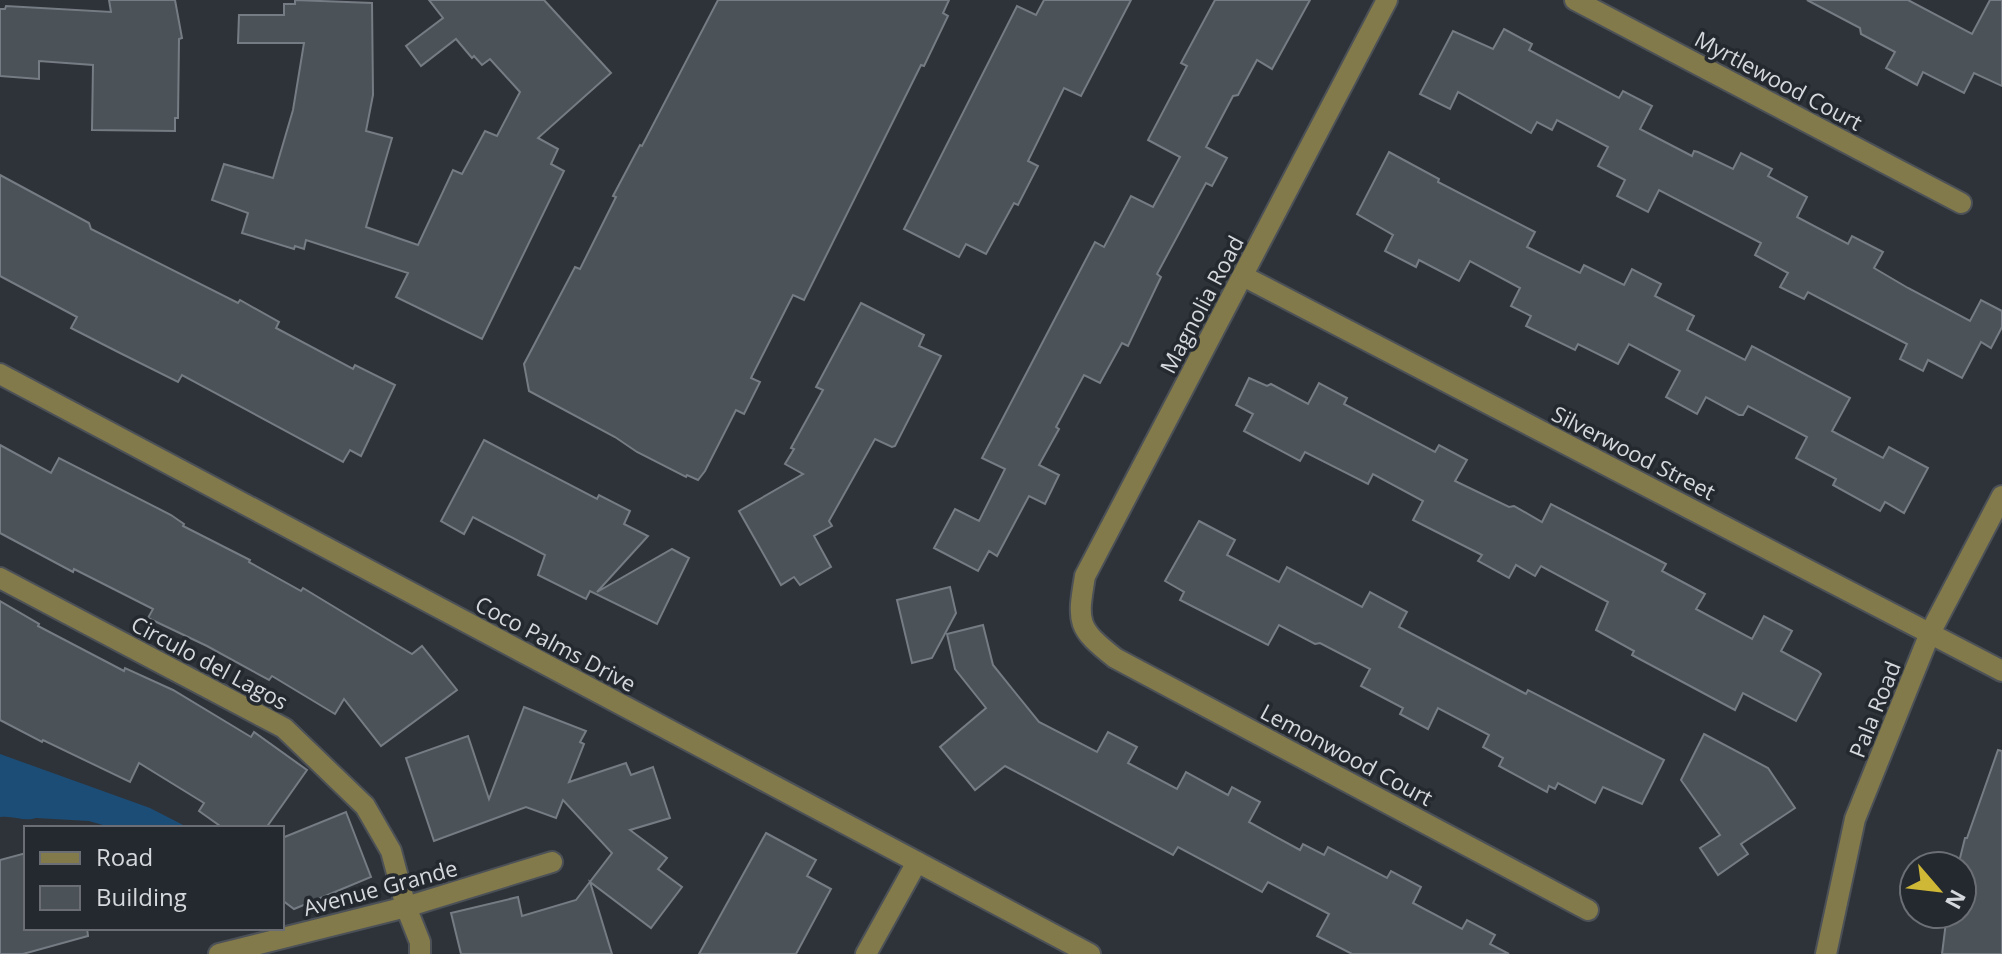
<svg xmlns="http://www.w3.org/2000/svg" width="2002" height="954" viewBox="0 0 2002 954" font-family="'Open Sans',sans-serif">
<rect width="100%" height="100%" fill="#2e3339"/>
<path fill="#1c4d77" d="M0,754l150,54 39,20h-76l-24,-7 -53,-3c-12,4 -23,-3 -36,-1z"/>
<g fill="#4b5258" stroke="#767c83" stroke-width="2">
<polygon points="109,0 175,0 182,38 179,39 178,118 175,118 175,131 92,130 93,65 39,61 39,79 0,76 0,9 5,9 6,6 111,12"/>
<polygon points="295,0 372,3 373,95 366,131 392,138 366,227 418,245 453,170 462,174 485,131 497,136 520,92 490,59 482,65 474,56 472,58 456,39 421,66 406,46 443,18 429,0 544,0 611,73 538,138 558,149 551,164 564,171 482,339 396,297 408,273 306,240 304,249 295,246 294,249 242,233 248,213 212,200 224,164 273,178 293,110 304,43 238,43 239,15 284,15 284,4 295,4"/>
<polygon points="718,0 949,0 943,13 948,16 924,66 921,65 804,300 793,295 751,378 760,382 744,414 736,410 705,471 698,480 687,475 686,477 637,452 615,437 529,391 524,364 575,267 580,269 616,197 613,196 640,145 642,146"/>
<polygon points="1044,0 1131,0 1081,96 1064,88 1028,161 1038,166 1018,205 1014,203 986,254 966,244 959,257 904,229 1017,6 1036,15"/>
<polygon points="1215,0 1310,0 1272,69 1257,60 1238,95 1233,96 1206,147 1227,158 1212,186 1206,183 1157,274 1161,277 1128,346 1122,343 1100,383 1084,375 1056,427 1059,429 1039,465 1059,475 1045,504 1029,496 997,556 989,551 978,571 934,548 955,509 979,521 1005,469 982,458 1095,242 1104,247 1131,196 1153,207 1180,157 1148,140 1187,66 1181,63"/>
<polygon points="1807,0 1908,0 1972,34 1990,0 2002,0 2002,86 1974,73 1964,93 1923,72 1917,85 1886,68 1895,52 1861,34 1860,28"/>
<polygon points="1504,29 1532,44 1529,50 1619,98 1623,91 1652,106 1640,129 1692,156 1694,151 1698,152 1733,169 1741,153 1772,169 1768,176 1807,197 1797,217 1848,244 1852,236 1883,252 1874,268 1908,288 1970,321 1981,300 2002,311 2002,327 1991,348 1981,342 1962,378 1928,360 1923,371 1900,359 1907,344 1808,292 1804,299 1780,287 1788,273 1755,255 1761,243 1659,190 1648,212 1617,196 1625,180 1598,166 1608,147 1557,120 1552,130 1537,122 1531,133 1458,92 1450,109 1420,94 1453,31 1493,49"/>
<polygon points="1389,152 1439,179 1438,182 1535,232 1527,247 1580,273 1584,265 1624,285 1632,269 1661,284 1655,296 1694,316 1687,330 1745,360 1752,346 1850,398 1832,431 1883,458 1889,447 1928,468 1904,513 1885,502 1880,511 1833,485 1836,479 1796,458 1807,437 1748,406 1743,415 1739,415 1706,397 1697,414 1666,397 1680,371 1629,344 1618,364 1578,344 1575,350 1526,326 1531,316 1511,306 1520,288 1470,261 1459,281 1419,260 1416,267 1385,251 1393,235 1357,214"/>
<polygon points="0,175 89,223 91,229 238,303 240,300 279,322 276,328 353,369 355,365 395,385 361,456 350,450 343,462 182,375 178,382 118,352 71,328 77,317 0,276"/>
<polygon points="861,303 924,335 919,346 941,356 895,446 892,447 875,439 829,521 832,526 814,536 831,567 800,585 794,577 781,585 739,511 803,474 785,464 794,449 791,448 823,390 816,387"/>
<polygon points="1249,378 1267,386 1271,384 1308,404 1319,383 1347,398 1344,404 1435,452 1439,445 1467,460 1455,481 1509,507 1514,506 1542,522 1551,504 1666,564 1662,571 1705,594 1696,609 1752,639 1764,616 1792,631 1781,651 1818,671 1821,674 1796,721 1743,693 1735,710 1632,655 1634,651 1596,630 1608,602 1541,566 1535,576 1516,565 1509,578 1478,561 1482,555 1413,520 1423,501 1373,474 1368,484 1305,452 1300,461 1244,431 1253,414 1236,405"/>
<polygon points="484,440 597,499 599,495 630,511 624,524 648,536 597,592 672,549 689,558 657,624 590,591 586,599 538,575 545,555 473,517 464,534 441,521"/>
<polygon points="0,445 51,473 59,458 171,515 184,524 183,526 250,560 249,562 301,591 303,588 412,654 422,646 457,690 381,746 344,699 335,714 272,676 269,680 207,646 148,618 153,609 74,569 73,572 0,533"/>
<polygon points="1199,521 1235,540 1227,555 1279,582 1287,567 1362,607 1370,592 1407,612 1399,627 1526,694 1528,690 1664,760 1642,804 1603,787 1595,803 1558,783 1555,789 1549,786 1547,792 1499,766 1503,758 1483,747 1489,735 1438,708 1428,729 1400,714 1403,708 1361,686 1370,669 1320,643 1315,644 1279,625 1268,645 1180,600 1184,592 1165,581"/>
<polygon points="950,587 956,613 932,658 912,663 897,600"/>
<polygon points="0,601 39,624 38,626 124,671 125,668 173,690 251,737 254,732 307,770 266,828 223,828 199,811 204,803 139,763 130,782 43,740 42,742 0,720"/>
<polygon points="983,625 993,665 1039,722 1097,752 1108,732 1137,747 1128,763 1177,789 1186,772 1228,795 1232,787 1260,802 1249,822 1300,850 1303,844 1324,855 1328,847 1387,878 1391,871 1421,887 1413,903 1462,929 1467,920 1495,935 1490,944 1509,954 1352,954 1317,936 1329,914 1268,882 1262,892 1178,847 1173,855 1005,766 975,790 940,747 986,708 955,669 947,634"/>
<polygon points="524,707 586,731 580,742 584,744 569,782 626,763 631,775 653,767 670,818 630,830 667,858 658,869 682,887 651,928 590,882 612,954 461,954 451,913 518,897 522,916 576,900 612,853 563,800 556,818 526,807 434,841 406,758 468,736 489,799"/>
<polygon points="1704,734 1768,768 1795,808 1741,844 1748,854 1718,875 1700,848 1720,835 1681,780"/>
<polygon points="1998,750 2002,751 2002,954 1942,954 1947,914 1962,914 1962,866 1958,866 1965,838 1967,838"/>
<polygon points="346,812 371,877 294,909 282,900 282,838"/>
<polygon points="766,833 816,860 807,876 831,889 796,954 699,954"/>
<polygon points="26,853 26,928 87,928 88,936 23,954 0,954 0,860"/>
</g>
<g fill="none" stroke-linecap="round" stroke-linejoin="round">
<defs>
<g id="minor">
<path d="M1387,0l-302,576c-8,47 -8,52 30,82l473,252"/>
<polyline points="1575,0 1961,203"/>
<polyline points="1243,276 2002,671"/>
<polyline points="0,374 1090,954"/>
<polyline points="0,578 284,728 365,806 391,851 406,907 420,942 420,954"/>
<polyline points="219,954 406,907 552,862"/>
<polyline points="866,954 917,862"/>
<polyline points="1826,954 1855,819 1930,633 2002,496"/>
</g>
</defs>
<use href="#minor" stroke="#4c5157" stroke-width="24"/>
<use href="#minor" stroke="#837a4b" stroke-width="20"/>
</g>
<g text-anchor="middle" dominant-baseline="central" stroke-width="7" stroke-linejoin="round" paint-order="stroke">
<g font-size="22" fill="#d5d9dd" stroke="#24292f">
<text transform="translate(1779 80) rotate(28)">Myrtlewood Court</text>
<text transform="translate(1201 304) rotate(-62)">Magnolia Road</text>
<text transform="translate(1634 452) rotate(27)">Silverwood Street</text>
<text transform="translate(556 643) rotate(28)">Coco Palms Drive</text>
<text transform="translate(210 662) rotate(28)">Circulo del Lagos</text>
<text transform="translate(1874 709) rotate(-68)">Pala Road</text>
<text transform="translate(1347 754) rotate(28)">Lemonwood Court</text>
<text transform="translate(380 887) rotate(-15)">Avenue Grande</text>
</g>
</g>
<rect x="24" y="826" width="260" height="104" fill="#24292f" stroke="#6b6f75" stroke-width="2"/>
<rect x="40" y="852" width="40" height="12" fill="#837a4b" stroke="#6b6f75" stroke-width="2"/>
<text x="96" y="866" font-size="24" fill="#d5d9dd">Road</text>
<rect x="40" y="886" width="40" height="24" fill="#4b5258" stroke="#6b6f75" stroke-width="2"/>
<text x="96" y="906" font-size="24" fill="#d5d9dd">Building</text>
<g transform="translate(1938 890) rotate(118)"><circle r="38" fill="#24292f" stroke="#6b6f75" stroke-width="2"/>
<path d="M0-6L14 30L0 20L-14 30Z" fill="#d0b837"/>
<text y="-12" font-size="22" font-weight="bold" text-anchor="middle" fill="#d5d9dd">N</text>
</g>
</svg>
